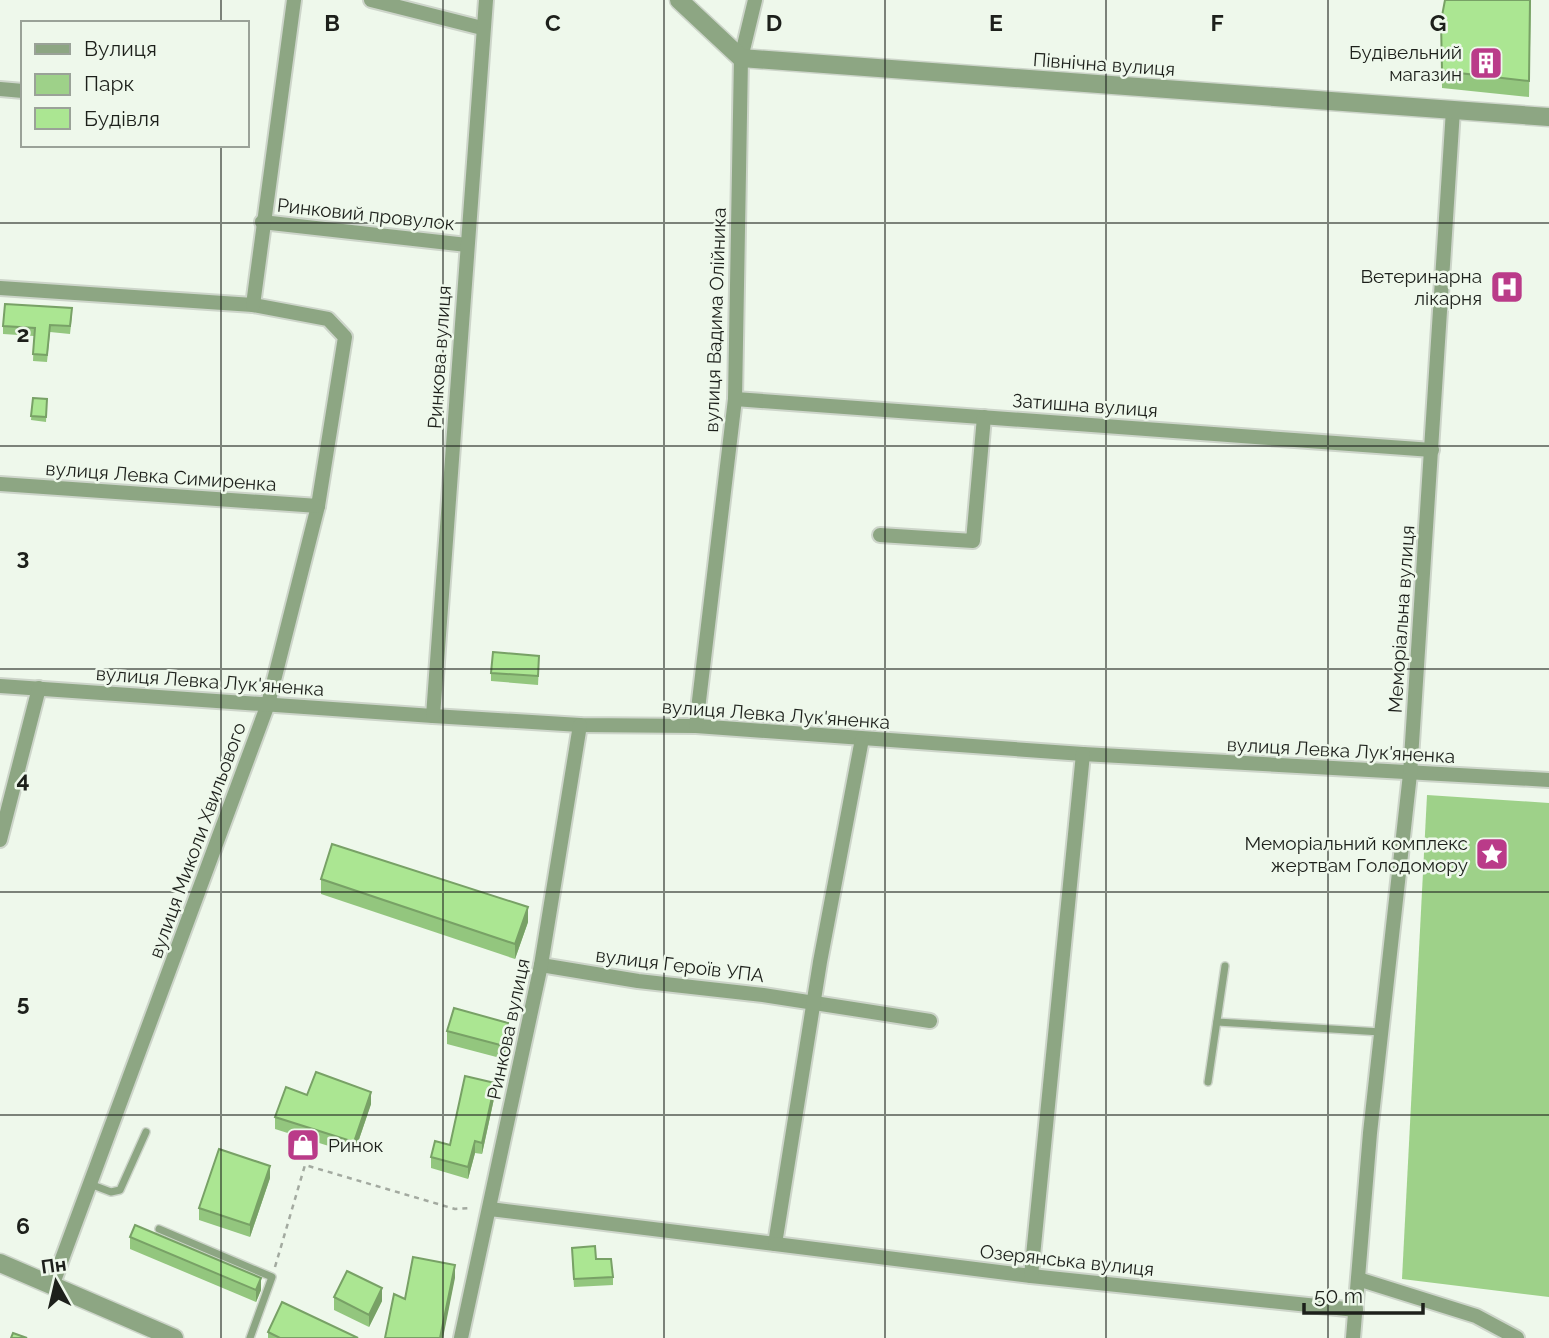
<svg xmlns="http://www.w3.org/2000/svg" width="1549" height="1338" viewBox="0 0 1549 1338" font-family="Raleway,sans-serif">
<rect width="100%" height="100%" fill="#eef8eb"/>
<polygon fill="#9ed189" points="1427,795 1549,803 1549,1297 1402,1279"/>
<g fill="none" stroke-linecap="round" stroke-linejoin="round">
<defs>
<g id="service">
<polyline points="1217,1022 1381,1032"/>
<polyline points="1208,1082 1225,966"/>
<polyline points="90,1184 111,1192 120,1190 146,1132"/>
<polyline points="159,1229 272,1277 250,1338"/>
</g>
<g id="minor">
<polyline points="371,0 482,28"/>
<polyline points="0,89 23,91"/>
<polyline points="262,222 467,245"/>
<polyline points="0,288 253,305 328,319 345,337 318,506 268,704 52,1286"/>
<polyline points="253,305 294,0"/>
<polyline points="735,399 1432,450"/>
<polyline points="0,484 318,506"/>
<polyline points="880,535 973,541 984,417"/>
<polyline points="0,686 433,716 580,725 696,726 1083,754 1549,780"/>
<polyline points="433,716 486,0"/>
<polyline points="696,726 735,399 741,58 755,0"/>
<polyline points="0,840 39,688"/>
<polyline points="541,965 638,981 763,995 930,1021"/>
<polyline points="490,1209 775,1244 820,962 862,739"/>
<polyline points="775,1244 1031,1276 1356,1310"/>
<polyline points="1031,1276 1083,754"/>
<polyline points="1358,1279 1476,1316 1517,1338"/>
<polyline points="461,1338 541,965 580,725"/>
<polyline points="1353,1338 1370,1133 1410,774 1453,110"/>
</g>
<g id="tertiary">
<polyline points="679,0 741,58 1549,117"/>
<polyline points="0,1263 174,1338"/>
</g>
</defs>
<use href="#service" stroke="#cdd5ca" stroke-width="10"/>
<use href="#minor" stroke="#cdd5ca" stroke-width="18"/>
<use href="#tertiary" stroke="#cdd5ca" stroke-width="21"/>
<polyline stroke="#a3aaa0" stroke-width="2.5" stroke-dasharray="5 5" stroke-linecap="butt" points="275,1267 305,1165 455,1209 472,1208"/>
<use href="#service" stroke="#8da683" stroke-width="7"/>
<use href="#minor" stroke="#8da683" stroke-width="14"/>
<use href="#tertiary" stroke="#8da683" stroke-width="18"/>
</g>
<g fill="#93c67e">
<polygon points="1531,0 1529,97 1442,88 1441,21"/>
<polygon points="72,316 70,334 50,332 47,362 33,361 34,336 3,334 3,326"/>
<polygon points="33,398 47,399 46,422 31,420"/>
<polygon points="539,664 538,685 491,681 491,673"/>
<polygon points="321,879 528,922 515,959 321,894"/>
<polygon points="447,1031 508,1036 504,1059 447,1044"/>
<polygon points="495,1094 482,1154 475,1153 468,1179 431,1168 431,1157 450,1145"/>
<polygon points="307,1095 371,1104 354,1154 275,1129 275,1117"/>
<polygon points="270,1178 250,1237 199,1220 199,1208"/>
<polygon points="130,1237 261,1290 256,1302 130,1249"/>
<polygon points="572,1256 596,1259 613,1277 613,1285 574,1287"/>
<polygon points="334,1297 382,1301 369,1327 334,1310"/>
<polygon points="268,1332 358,1338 268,1338"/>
</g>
<g fill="#78a166">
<polygon points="528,907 528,922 515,959 515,944"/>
<polygon points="508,1023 508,1036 504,1059 504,1046"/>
<polygon points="495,1083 495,1094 482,1154 482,1143"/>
<polygon points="371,1092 371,1104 354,1154 354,1142"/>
<polygon points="475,1141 475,1153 468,1179 468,1167"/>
<polygon points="270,1166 270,1178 250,1237 250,1225"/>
<polygon points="455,1265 455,1278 443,1338 440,1338"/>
<polygon points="261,1278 261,1290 256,1302 256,1290"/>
<polygon points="382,1288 382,1301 369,1327 369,1315"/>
</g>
<g fill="#abe692" stroke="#78a166" stroke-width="2">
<polygon points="1445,0 1530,0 1529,81 1442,71 1441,21"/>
<polygon points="5,304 72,308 70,326 50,325 47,355 33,354 35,328 3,326"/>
<polygon points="33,398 47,399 46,417 31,416"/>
<polygon points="493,652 539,656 538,676 491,673"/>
<polygon points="332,844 528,907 515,944 321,879"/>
<polygon points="454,1008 508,1023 504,1046 447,1031"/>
<polygon points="316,1072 371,1092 354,1142 275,1117 286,1087 307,1095"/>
<polygon points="465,1076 495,1083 482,1143 475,1141 468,1167 431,1157 435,1141 450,1145"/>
<polygon points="219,1149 270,1166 250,1225 199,1208"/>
<polygon points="135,1225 261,1278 256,1290 130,1237"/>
<polygon points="595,1246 596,1259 611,1259 613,1277 574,1279 572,1248"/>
<polygon points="413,1257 455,1265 440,1338 385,1338 394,1294 405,1299"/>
<polygon points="347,1271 382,1288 369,1315 334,1297"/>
<polygon points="282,1302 358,1338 280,1338 268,1332"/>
<polygon points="13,1333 27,1338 11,1338"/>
</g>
<path fill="none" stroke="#1d201b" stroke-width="2" stroke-opacity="0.55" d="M221,0v23M443,0v1338M664,0v1338M885,0v1338M1106,0v1338M1328,0v1338M221,145v1193M0,223h1549M0,446h1549M0,669h1549M0,892h1549M0,1115h1549"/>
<defs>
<symbol id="building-square" viewBox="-11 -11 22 22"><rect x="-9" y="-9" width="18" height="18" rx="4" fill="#ba3b89" stroke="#eef8eb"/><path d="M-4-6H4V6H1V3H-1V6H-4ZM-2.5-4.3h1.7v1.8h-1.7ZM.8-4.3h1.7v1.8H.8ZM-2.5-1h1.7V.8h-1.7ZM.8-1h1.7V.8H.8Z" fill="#fff"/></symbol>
<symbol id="hospital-square" viewBox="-11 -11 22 22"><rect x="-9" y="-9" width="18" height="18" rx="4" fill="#ba3b89" stroke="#eef8eb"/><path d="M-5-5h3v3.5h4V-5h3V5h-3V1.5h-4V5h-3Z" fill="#fff"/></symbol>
<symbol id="sight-square" viewBox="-11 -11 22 22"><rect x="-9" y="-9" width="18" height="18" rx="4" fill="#ba3b89" stroke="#eef8eb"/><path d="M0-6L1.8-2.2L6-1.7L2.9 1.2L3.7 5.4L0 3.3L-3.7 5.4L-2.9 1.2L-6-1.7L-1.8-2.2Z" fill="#fff"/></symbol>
<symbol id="shop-square" viewBox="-11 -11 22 22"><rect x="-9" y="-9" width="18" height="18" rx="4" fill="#ba3b89" stroke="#eef8eb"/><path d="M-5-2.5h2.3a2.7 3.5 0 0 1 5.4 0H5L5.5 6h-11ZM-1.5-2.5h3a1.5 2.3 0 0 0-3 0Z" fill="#fff"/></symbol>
</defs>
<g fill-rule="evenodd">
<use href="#building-square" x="1467" y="44" width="38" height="38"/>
<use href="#hospital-square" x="1488" y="268" width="38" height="38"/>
<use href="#sight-square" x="1473" y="835" width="38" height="38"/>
<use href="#shop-square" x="284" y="1126" width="38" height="38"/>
</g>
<g text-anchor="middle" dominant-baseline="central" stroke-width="5" stroke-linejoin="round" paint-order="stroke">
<g font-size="19" fill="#1d201b" stroke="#eef8eb" text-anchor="end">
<text x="1462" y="52">Будівельний<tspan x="1462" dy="22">магазин</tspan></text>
<text x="1482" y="276">Ветеринарна<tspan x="1482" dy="22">лікарня</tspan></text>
<text x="1468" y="843">Меморіальний комплекс<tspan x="1468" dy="22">жертвам Голодомору</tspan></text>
<text x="328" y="1145" text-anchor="start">Ринок</text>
</g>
<g font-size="19" fill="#1d201b" stroke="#eef8eb">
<text transform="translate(1104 64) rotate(4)">Північна вулиця</text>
<text transform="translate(366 214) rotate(6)">Ринковий провулок</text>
<text transform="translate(715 320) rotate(-88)">вулиця Вадима Олійника</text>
<text transform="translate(439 357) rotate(-86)">Ринкова вулиця</text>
<text transform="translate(1085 405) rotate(4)">Затишна вулиця</text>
<text transform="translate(161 476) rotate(4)">вулиця Левка Симиренка</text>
<text transform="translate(1401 619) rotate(-86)">Меморіальна вулиця</text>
<text transform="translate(210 681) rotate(4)">вулиця Левка Лук'яненка</text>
<text transform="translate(776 714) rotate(4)">вулиця Левка Лук'яненка</text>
<text transform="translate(1341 750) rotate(3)">вулиця Левка Лук'яненка</text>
<text transform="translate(197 840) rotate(-70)">вулиця Миколи Хвильового</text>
<text transform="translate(680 965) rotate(7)">вулиця Героїв УПА</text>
<text transform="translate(508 1029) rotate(-78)">Ринкова вулиця</text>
<text transform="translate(1067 1260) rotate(6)">Озерянська вулиця</text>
</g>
</g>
<g font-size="23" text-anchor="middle" font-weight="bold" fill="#1d201b" stroke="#eef8eb" stroke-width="5" stroke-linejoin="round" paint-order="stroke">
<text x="332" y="31">B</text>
<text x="553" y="31">C</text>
<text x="774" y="31">D</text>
<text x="996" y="31">E</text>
<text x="1217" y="31">F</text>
<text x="1438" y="31">G</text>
<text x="23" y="342">2</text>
<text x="23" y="565">3</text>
<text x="23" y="788">4</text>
<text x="23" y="1011">5</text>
<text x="23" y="1234">6</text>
</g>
<rect x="21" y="21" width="228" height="126" fill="#eef8eb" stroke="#9aa298" stroke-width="2"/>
<rect x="35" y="44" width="35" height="10" fill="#8da683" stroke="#9aa298" stroke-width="2"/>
<text x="84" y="56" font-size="21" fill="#1d201b">Вулиця</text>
<rect x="35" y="74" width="35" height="21" fill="#9ed189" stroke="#9aa298" stroke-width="2"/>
<text x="84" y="91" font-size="21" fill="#1d201b">Парк</text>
<rect x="35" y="108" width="35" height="21" fill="#abe692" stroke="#9aa298" stroke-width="2"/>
<text x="84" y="126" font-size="21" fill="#1d201b">Будівля</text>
<g transform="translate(56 1282) rotate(352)" stroke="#eef8eb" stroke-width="5" paint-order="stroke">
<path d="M0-5L12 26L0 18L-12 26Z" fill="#1d201b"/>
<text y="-10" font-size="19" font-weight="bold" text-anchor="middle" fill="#1d201b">Пн</text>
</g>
<path d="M1304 1303v10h119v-10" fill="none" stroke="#1d201b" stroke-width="3.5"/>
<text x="1314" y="1303" font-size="21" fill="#1d201b" stroke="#eef8eb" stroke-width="5" paint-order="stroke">50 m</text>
</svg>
